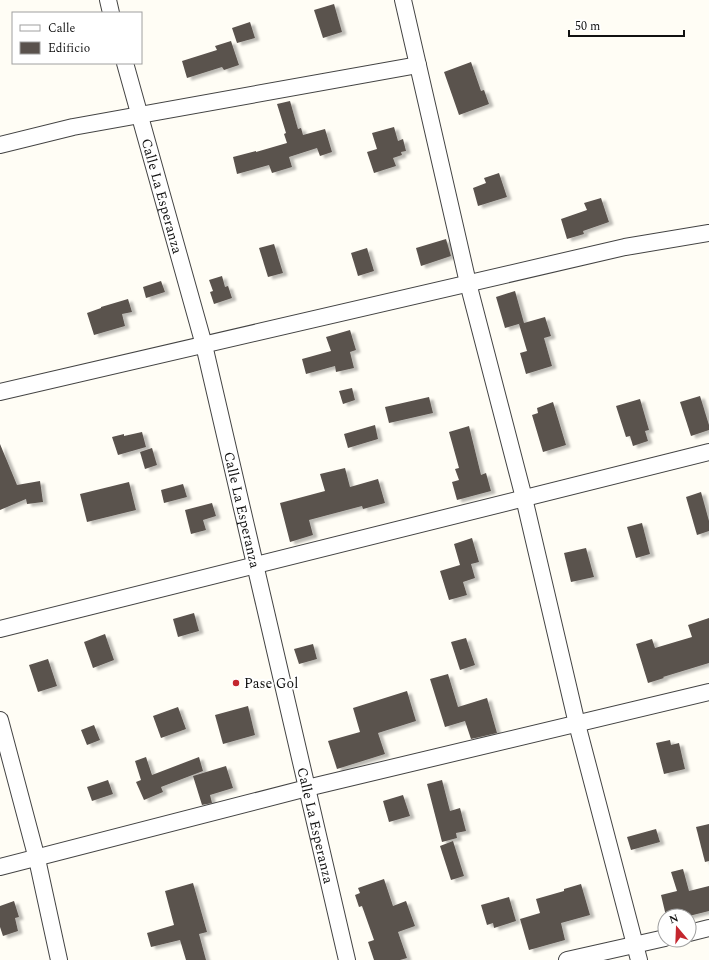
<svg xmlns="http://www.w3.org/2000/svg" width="709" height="960" viewBox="0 0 709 960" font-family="Spectral,serif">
<defs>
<filter id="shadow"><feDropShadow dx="4.5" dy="2.5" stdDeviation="1" flood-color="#0004"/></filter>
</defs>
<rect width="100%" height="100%" fill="#fffdf5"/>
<g fill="#5a524d" filter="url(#shadow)">
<polygon points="334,4 342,32 323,38 314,10"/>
<polygon points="250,22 255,38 237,43 232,28"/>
<polygon points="231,41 239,65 224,70 222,67 187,78 182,61 217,50 215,46"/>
<polygon points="471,62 481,91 484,90 489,104 459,115 444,72"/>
<polygon points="290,101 298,129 301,128 303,135 325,129 332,152 320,156 317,148 289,157 292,167 272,173 269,165 237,174 233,157 256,151 256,152 287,143 284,134 286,133 277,104"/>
<polygon points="394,127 398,141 403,139 406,151 401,152 402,155 393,158 396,166 374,173 367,152 377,149 372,133"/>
<polygon points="499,173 507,197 478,206 473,188 486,183 484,178"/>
<polygon points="601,198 609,222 583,231 584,234 567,239 561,219 587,210 584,203"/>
<polygon points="446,239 451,256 421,266 416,248"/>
<polygon points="274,244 283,273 268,277 259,248"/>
<polygon points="367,248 374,271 358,276 351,253"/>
<polygon points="222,276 225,287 228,286 232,298 214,304 210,292 213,291 209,280"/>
<polygon points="161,281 165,292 146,298 143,287"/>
<polygon points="515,291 524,323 545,317 551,336 544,338 552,366 526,374 520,353 527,351 519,324 522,323 505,328 496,297"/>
<polygon points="128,299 132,312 122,314 125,326 94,335 87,313 101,308 101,307"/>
<polygon points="350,330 356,350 350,352 354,368 336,372 335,366 306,374 302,359 331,351 326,337"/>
<polygon points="352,388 355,400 343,404 339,391"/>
<polygon points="700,396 709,425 709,430 691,436 680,402"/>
<polygon points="429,397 433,413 389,423 385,407"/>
<polygon points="640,399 649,430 645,431 648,441 633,446 630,436 626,437 616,406"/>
<polygon points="553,402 566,445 543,452 532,415 538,413 537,408"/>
<polygon points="375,425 378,439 348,448 344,434"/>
<polygon points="469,426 481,475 486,473 491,491 457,500 452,482 459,480 455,469 459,468 449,432"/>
<polygon points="142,432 146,447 118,455 112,437 124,434 124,436"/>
<polygon points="0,444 17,485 40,481 43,502 27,504 26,499 0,510"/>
<polygon points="152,448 157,465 145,469 140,452"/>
<polygon points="345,468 350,487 378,479 385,503 363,509 362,506 309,520 313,535 290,542 280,503 325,491 320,474"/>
<polygon points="129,482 136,510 87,522 80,494"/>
<polygon points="183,484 187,497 164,503 161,490"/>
<polygon points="701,492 709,521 709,531 697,535 686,497"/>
<polygon points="212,503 216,516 203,520 206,530 191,534 185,510"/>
<polygon points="642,523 650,554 636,558 627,527"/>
<polygon points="472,538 479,562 471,564 475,578 463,582 467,595 449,600 440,571 460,565 454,544"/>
<polygon points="586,548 594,577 571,582 564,553"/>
<polygon points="194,613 199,631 178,637 173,619"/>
<polygon points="709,618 709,663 663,677 664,678 648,683 636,644 652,639 655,648 692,637 688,625"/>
<polygon points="105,634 114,660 93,668 84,642"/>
<polygon points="466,638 475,665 460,670 451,642"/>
<polygon points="313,644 317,659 299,664 294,649"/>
<polygon points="48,659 57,686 38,692 29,665"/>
<polygon points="448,674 458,707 487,698 497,733 471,739 465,721 445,727 430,679"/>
<polygon points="407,691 416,721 378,733 385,754 337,769 328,741 360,732 353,708"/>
<polygon points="248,706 255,735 223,744 215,715"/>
<polygon points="178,707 186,729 161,738 153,716"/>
<polygon points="94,725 100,740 87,745 81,730"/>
<polygon points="670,740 671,745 679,743 685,769 664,774 656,743"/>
<polygon points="146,757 152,775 199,757 203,771 161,787 163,792 144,800 136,782 141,780 135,761"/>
<polygon points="226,766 233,788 210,795 212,803 202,805 193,776"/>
<polygon points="108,780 113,794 92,801 87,787"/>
<polygon points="442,780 450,811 460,808 466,831 456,833 457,838 442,842 427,784"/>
<polygon points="403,795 410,816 389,822 383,801"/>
<polygon points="709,824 709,861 705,862 696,827"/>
<polygon points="656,829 660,842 631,850 627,837"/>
<polygon points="453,841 464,876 451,880 440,846"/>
<polygon points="683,869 689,891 709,886 709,911 689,916 666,916 661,895 677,891 671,872"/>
<polygon points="384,879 393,906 406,901 415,926 398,932 407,958 400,960 374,960 368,942 374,940 362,906 359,907 355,895 360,893 358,888"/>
<polygon points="193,883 207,932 199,934 206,960 186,960 180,940 151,947 147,933 174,925 165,891"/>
<polygon points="581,884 590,915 561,923 565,940 529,950 520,919 540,913 536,899 564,891 564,889"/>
<polygon points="509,897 516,921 494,928 493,923 487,925 481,905"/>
<polygon points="14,901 19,917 15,918 18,931 3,936 0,927 0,906"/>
</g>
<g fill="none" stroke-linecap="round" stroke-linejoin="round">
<defs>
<g id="minor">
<polyline points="108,0 111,13"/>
<polyline points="403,0 468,283 524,498 577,724 639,960"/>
<path id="s1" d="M125,63l79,282 143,615"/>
<polyline points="0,145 73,127 418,65"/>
<polyline points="0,392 625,247 709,233"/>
<polyline points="0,629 709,452"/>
<polyline points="0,720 37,859 59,960"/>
<polyline points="0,867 307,788 709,692"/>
<polyline points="689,933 709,928"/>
<polyline points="567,960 665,938"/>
</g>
</defs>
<use href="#minor" stroke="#444" stroke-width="18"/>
<use href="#minor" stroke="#fff" stroke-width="16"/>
</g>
<circle fill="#c4262e" stroke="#fff" stroke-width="1.5" cx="236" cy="683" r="4"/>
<g text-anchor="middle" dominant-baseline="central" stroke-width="4" stroke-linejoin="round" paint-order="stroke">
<g font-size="14" fill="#111" stroke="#fff">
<text stroke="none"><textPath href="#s1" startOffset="138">Calle La Esperanza</textPath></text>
<text stroke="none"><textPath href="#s1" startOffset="462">Calle La Esperanza</textPath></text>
<text stroke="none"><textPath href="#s1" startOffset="786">Calle La Esperanza</textPath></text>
</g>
<g font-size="14" fill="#111" stroke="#fff" text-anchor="start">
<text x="244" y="683">Pase Gol</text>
</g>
</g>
<rect x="12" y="12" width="130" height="52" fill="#ffffff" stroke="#a0a0a0"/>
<rect x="20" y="25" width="20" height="6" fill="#ffffff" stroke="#a0a0a0"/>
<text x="48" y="32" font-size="12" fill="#111111">Calle</text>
<rect x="20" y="42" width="20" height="12" fill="#5a524d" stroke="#a0a0a0"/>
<text x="48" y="52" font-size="12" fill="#111111">Edificio</text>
<g transform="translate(677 928) rotate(341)"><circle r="19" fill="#ffffff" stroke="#a0a0a0"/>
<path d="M0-3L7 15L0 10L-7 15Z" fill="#c4262e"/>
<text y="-6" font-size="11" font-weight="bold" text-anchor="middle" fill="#111111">N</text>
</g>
<path d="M569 30v6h115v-6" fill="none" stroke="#111111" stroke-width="2"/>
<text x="575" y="30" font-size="12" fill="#111111" stroke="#ffffff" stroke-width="3" paint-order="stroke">50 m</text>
</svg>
